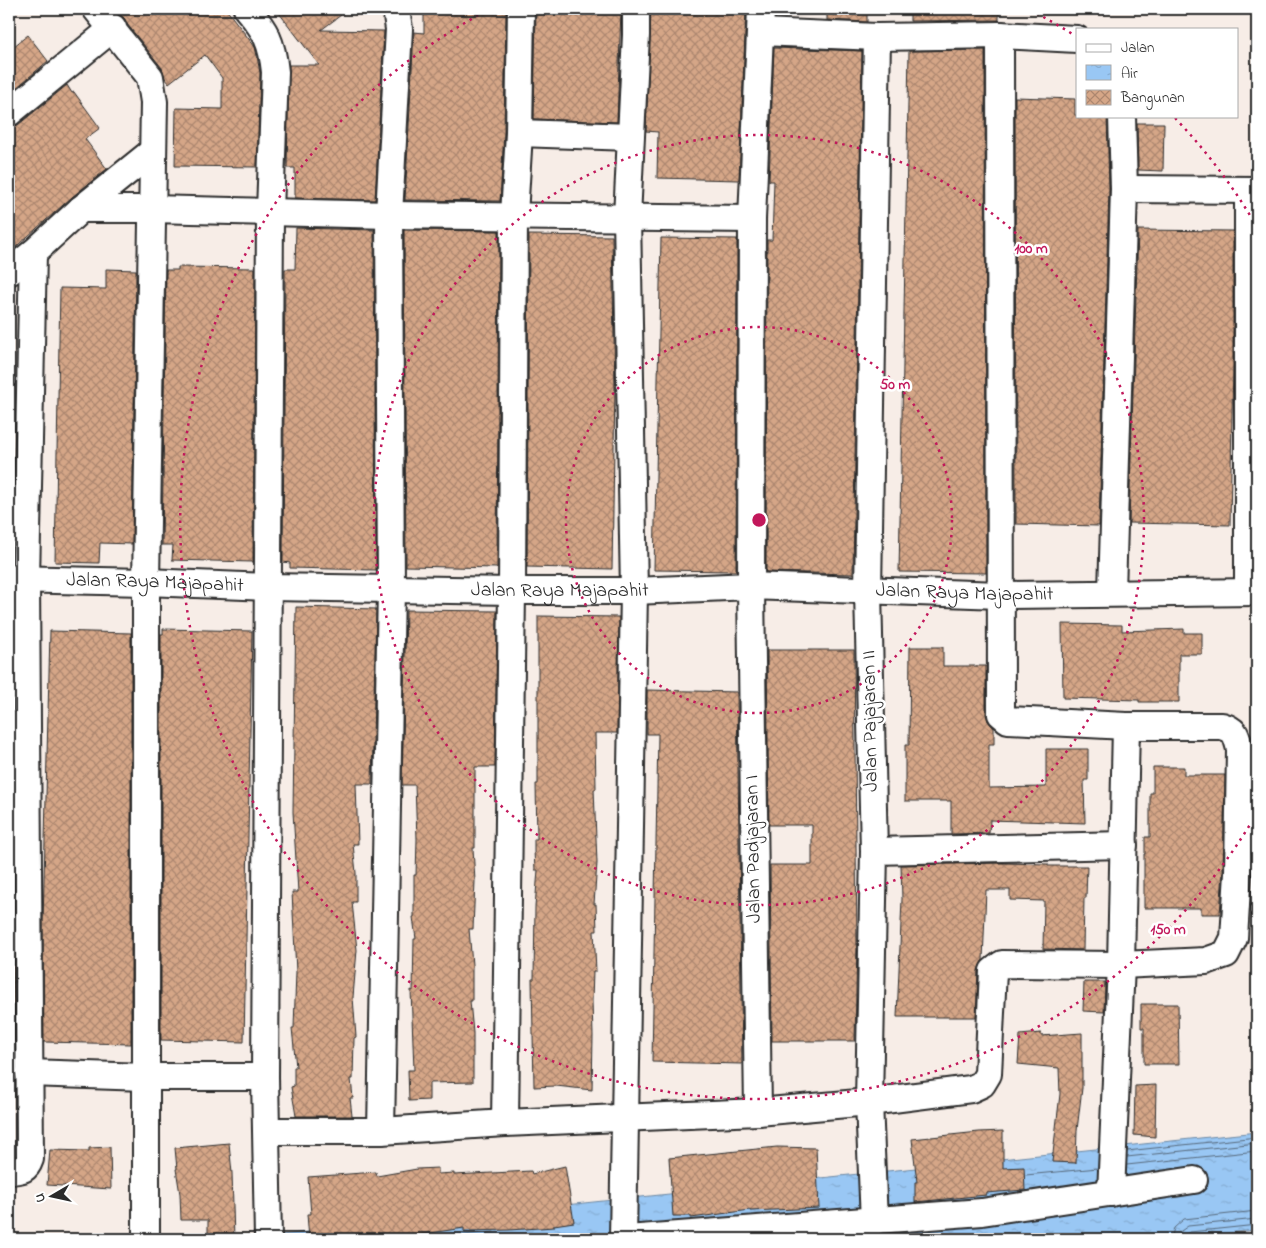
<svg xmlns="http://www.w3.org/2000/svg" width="1266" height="1248" viewBox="0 0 1266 1248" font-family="'Indie Flower',sans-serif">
<defs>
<pattern id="water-ripples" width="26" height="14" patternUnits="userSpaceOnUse" patternTransform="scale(1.25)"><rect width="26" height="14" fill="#99c7f4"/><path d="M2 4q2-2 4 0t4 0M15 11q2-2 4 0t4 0" fill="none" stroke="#84abd1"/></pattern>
<pattern id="building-cross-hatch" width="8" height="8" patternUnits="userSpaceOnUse" patternTransform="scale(1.25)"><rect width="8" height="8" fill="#d5a687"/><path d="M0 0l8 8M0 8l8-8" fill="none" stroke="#ad876f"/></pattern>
</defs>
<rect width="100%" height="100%" fill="#f7ede7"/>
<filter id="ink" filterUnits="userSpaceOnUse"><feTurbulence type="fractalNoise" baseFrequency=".02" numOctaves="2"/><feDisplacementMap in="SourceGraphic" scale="10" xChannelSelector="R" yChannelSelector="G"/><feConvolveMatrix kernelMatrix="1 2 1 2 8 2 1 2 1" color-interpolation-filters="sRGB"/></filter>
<g filter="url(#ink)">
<polygon fill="url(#water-ripples)" stroke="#6d89a4" points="1257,1132 1257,1230 1168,1239 243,1239"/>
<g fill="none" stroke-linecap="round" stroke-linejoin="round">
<g stroke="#57697b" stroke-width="1">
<polyline points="1127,1151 1257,1137"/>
<polyline points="1127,1157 1257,1143"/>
<polyline points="1127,1165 1257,1151"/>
<polyline points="1026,1175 1098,1168"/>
<polyline points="422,1239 494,1232"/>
<polyline points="1171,1239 1174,1228 1184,1219 1257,1211"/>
<polyline points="1178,1239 1181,1231 1188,1226 1257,1219"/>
<polyline points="1185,1239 1186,1234 1190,1232 1257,1225"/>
</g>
</g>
<g fill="url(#building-cross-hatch)" stroke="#2b2b2b">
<polygon points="115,9 226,9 255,47 257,56 260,73 257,167 175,166 176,108 222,109 222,78 205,55 169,83 165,78 162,68 127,24 125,19"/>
<polygon points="276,9 349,9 321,30 384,31 375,200 295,198 295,168 287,168 289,65 319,65"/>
<polygon points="536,9 621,9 617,122 534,119"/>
<polygon points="651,9 746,9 739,180 657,178 658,132 646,131"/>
<polygon points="827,9 867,9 867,22 827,20"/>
<polygon points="910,9 999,9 999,20 910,21"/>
<polygon points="424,10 506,12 504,132 500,201 405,200 414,32 424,33"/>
<polygon points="28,35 48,61 9,94 9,50"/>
<polygon points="774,48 862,51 853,574 766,572 767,240 772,240 774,181 769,181"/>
<polygon points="985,50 986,573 899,572 909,51"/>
<polygon points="67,85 72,93 74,92 100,128 85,139 107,169 72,197 9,253 9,128 18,125"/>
<polygon points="1015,97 1075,99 1075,115 1107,116 1109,189 1099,526 1016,524"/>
<polygon points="1137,123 1164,123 1163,171 1138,170"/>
<polygon points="296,228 374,230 376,570 290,568 290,563 283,562 285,269 295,269"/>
<polygon points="404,230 499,231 497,568 406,566"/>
<polygon points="1138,230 1233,231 1233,362 1230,525 1129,523"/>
<polygon points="529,235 612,236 615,388 612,569 527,567"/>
<polygon points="661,238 737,239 736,571 654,570"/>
<polygon points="178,267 255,268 253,562 172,560 173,545 162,545 166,270 178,270"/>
<polygon points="106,269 136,270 132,544 100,543 99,563 55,562 60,288 106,289"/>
<polygon points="296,607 376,609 372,784 356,784 358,844 353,844 356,873 356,902 352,902 357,950 353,997 356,1037 354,1038 353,1079 351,1079 353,1098 350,1098 352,1116 296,1116 291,1087 294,1086 294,1067 296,1067 292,1028 294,1028 296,972 292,892 298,892 293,812"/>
<polygon points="406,610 497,611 495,767 475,767 475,848 473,848 475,881 473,929 469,929 472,965 472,1001 470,1001 473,1033 473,1082 429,1083 429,1100 409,1101 408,1070 414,1070 411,990 413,991 414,939 416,939 413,917 414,917 414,875 416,875 417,839 415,785 402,785"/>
<polygon points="538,616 619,617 617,733 595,733 596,789 594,789 597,863 594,904 596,904 597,931 594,931 596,971 593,971 592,1001 593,1036 592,1090 556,1086 534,1087 532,979 534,979 535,907 538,870 535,870 534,851 534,839 537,839 536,784 538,784"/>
<polygon points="1062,624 1122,625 1122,631 1184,629 1184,633 1202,633 1202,654 1179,654 1179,702 1139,702 1139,700 1063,698"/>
<polygon points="163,629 252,631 244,1042 161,1040 161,634 163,634"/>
<polygon points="50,631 131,633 131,1044 44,1042 43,923"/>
<polygon points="910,647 943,647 943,666 986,666 986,714 988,721 994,728 994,744 989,744 989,788 1046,787 1046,749 1088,749 1088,780 1084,780 1085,823 990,820 989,833 951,834 951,801 905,801 905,745 909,745"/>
<polygon points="767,650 854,650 857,943 855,1041 772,1041 770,865 812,865 812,825 769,825"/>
<polygon points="647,690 737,692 742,1064 652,1062 658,734 647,734"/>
<polygon points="1153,767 1184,767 1184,775 1225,775 1223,872 1220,914 1201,914 1201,908 1144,908 1144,854 1145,854 1145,837 1150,837 1150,793 1153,793"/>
<polygon points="1004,863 1048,864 1048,866 1087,866 1086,898 1084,898 1083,950 1043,949 1044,901 1010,900 1010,890 986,890 983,960 978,970 976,1017 897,1017 902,899 901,865"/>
<polygon points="9,922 13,922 14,1041 9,1041"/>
<polygon points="1084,982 1105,982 1104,1012 1083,1011"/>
<polygon points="1141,1004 1178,1004 1179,1064 1144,1064 1144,1028 1141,1028"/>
<polygon points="1041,1033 1041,1036 1082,1033 1082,1088 1077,1130 1076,1163 1052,1162 1060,1094 1059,1068 1018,1064 1020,1035"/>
<polygon points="1156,1085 1155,1137 1134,1135 1135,1086"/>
<polygon points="1003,1131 1003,1168 1024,1167 1025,1190 986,1193 986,1195 915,1202 915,1182 917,1182 912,1139 979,1132"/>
<polygon points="229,1143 232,1173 234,1239 208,1239 208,1220 181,1220 180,1194 176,1169 177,1169 175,1148"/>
<polygon points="110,1147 111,1189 47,1185 50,1150 89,1151 89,1148"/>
<polygon points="777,1147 816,1148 819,1208 750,1211 750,1210 691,1218 691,1216 673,1216 669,1158"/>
<polygon points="565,1166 574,1222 554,1225 554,1227 509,1230 464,1231 464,1228 416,1235 416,1237 370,1237 329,1239 329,1237 309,1239 307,1214 311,1214 308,1177 376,1172 377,1176 417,1169 438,1168 438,1174 454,1173 454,1175 531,1171 532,1174"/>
</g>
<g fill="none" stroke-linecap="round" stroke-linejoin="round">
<defs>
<g id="street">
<polyline points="96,9 150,77 154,102 146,582 146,1239"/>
<path d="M247,9c19,22 25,33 28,63l-5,139 -5,866 3,162"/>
<polyline points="761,32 877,37 1000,35 1077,39"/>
<polyline points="9,113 113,28"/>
<polyline points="519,133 630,137"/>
<polyline points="1124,189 1257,190"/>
<polyline points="81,209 151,209 389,215 752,219"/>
<polyline points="9,272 33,253 81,209 153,151"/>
<path id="s1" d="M9,579l137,3 123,5 243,4h122l117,-5 249,9 257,-3"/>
<polyline points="1112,592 1124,189 1122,116"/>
<polyline points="1248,592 1248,190"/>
<polyline points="874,851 1124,845"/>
<polyline points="29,1073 145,1077 265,1077"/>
<polyline points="758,1112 751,586 752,219 761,9"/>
<polyline points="505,1123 512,591 514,215 519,133 521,9"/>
<path d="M267,1131h114l124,-8 253,-11 111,-10 102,-13 11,-5 6,-10 5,-103 9,-7 119,1 85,-4 20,-7 8,-16 4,-65 2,-124c-4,-14 -4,-19 -18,-23h-96l-118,-6 -7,-6 -1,-679"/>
<polyline points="381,1131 391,588 389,215 399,29 396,9"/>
<path d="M9,1171c12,-1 17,0 21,-12l-4,-580 7,-326"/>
<polyline points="1111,1193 1121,965 1126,726"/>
<polyline points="874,1222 869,1102 874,851 868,591 877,37"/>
<polyline points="623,1239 634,591 627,217 636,35 636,9"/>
<polyline points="627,1239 982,1212 1194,1180"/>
</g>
</defs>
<use href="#street" stroke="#2b2b2b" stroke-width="30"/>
<use href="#street" stroke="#fff" stroke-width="26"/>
</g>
</g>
<g fill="none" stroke="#c2185b" stroke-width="2.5" stroke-dasharray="2.5 5">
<circle cx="759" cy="520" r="193"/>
<circle cx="759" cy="520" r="385"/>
<path d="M1257 813A578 578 0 1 1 488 10M1030 10A578 578 0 0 1 1074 35M1175 118A578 578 0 0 1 1257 227"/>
</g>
<g text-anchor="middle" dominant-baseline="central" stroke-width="5" stroke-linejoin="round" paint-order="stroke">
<g font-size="20" fill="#2b2b2b" stroke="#fff">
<text stroke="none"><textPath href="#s1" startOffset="146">Jalan Raya Majapahit</textPath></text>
<text stroke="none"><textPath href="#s1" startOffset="551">Jalan Raya Majapahit</textPath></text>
<text stroke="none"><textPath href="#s1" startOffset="956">Jalan Raya Majapahit</textPath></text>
<text transform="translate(871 721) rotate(-91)">Jalan Pajajaran II</text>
<text transform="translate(754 849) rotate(-91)">Jalan Padjajaran I</text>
</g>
</g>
<circle cx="759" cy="520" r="8" fill="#c2185b" stroke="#fff" stroke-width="2.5"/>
<g font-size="15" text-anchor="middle" font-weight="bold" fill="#c2185b" stroke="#fff" stroke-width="5" stroke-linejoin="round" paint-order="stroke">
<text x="1031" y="253">100 m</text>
<text x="895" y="389">50 m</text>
<text x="1168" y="934">150 m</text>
</g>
<rect width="1266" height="1248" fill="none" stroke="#fff" stroke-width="30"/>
<rect x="15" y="15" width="1236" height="1218" fill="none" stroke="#2b2b2b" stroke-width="2" filter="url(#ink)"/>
<rect x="1076" y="28" width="162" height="90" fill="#ffffff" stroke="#aaaaaa"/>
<rect x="1086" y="44" width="25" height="8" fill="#ffffff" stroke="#aaaaaa"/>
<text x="1121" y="52" font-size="15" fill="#2b2b2b">Jalan</text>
<rect x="1086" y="65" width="25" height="15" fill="url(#water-ripples)" stroke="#aaaaaa"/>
<text x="1121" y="78" font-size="15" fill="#2b2b2b">Air</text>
<rect x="1086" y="90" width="25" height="15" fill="url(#building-cross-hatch)" stroke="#aaaaaa"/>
<text x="1121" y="102" font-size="15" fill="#2b2b2b">Bangunan</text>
<g transform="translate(52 1196) rotate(261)" stroke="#ffffff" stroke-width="4" paint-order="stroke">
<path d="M0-4L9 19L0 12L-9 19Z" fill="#2b2b2b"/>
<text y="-8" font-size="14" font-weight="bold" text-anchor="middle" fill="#2b2b2b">U</text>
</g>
</svg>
